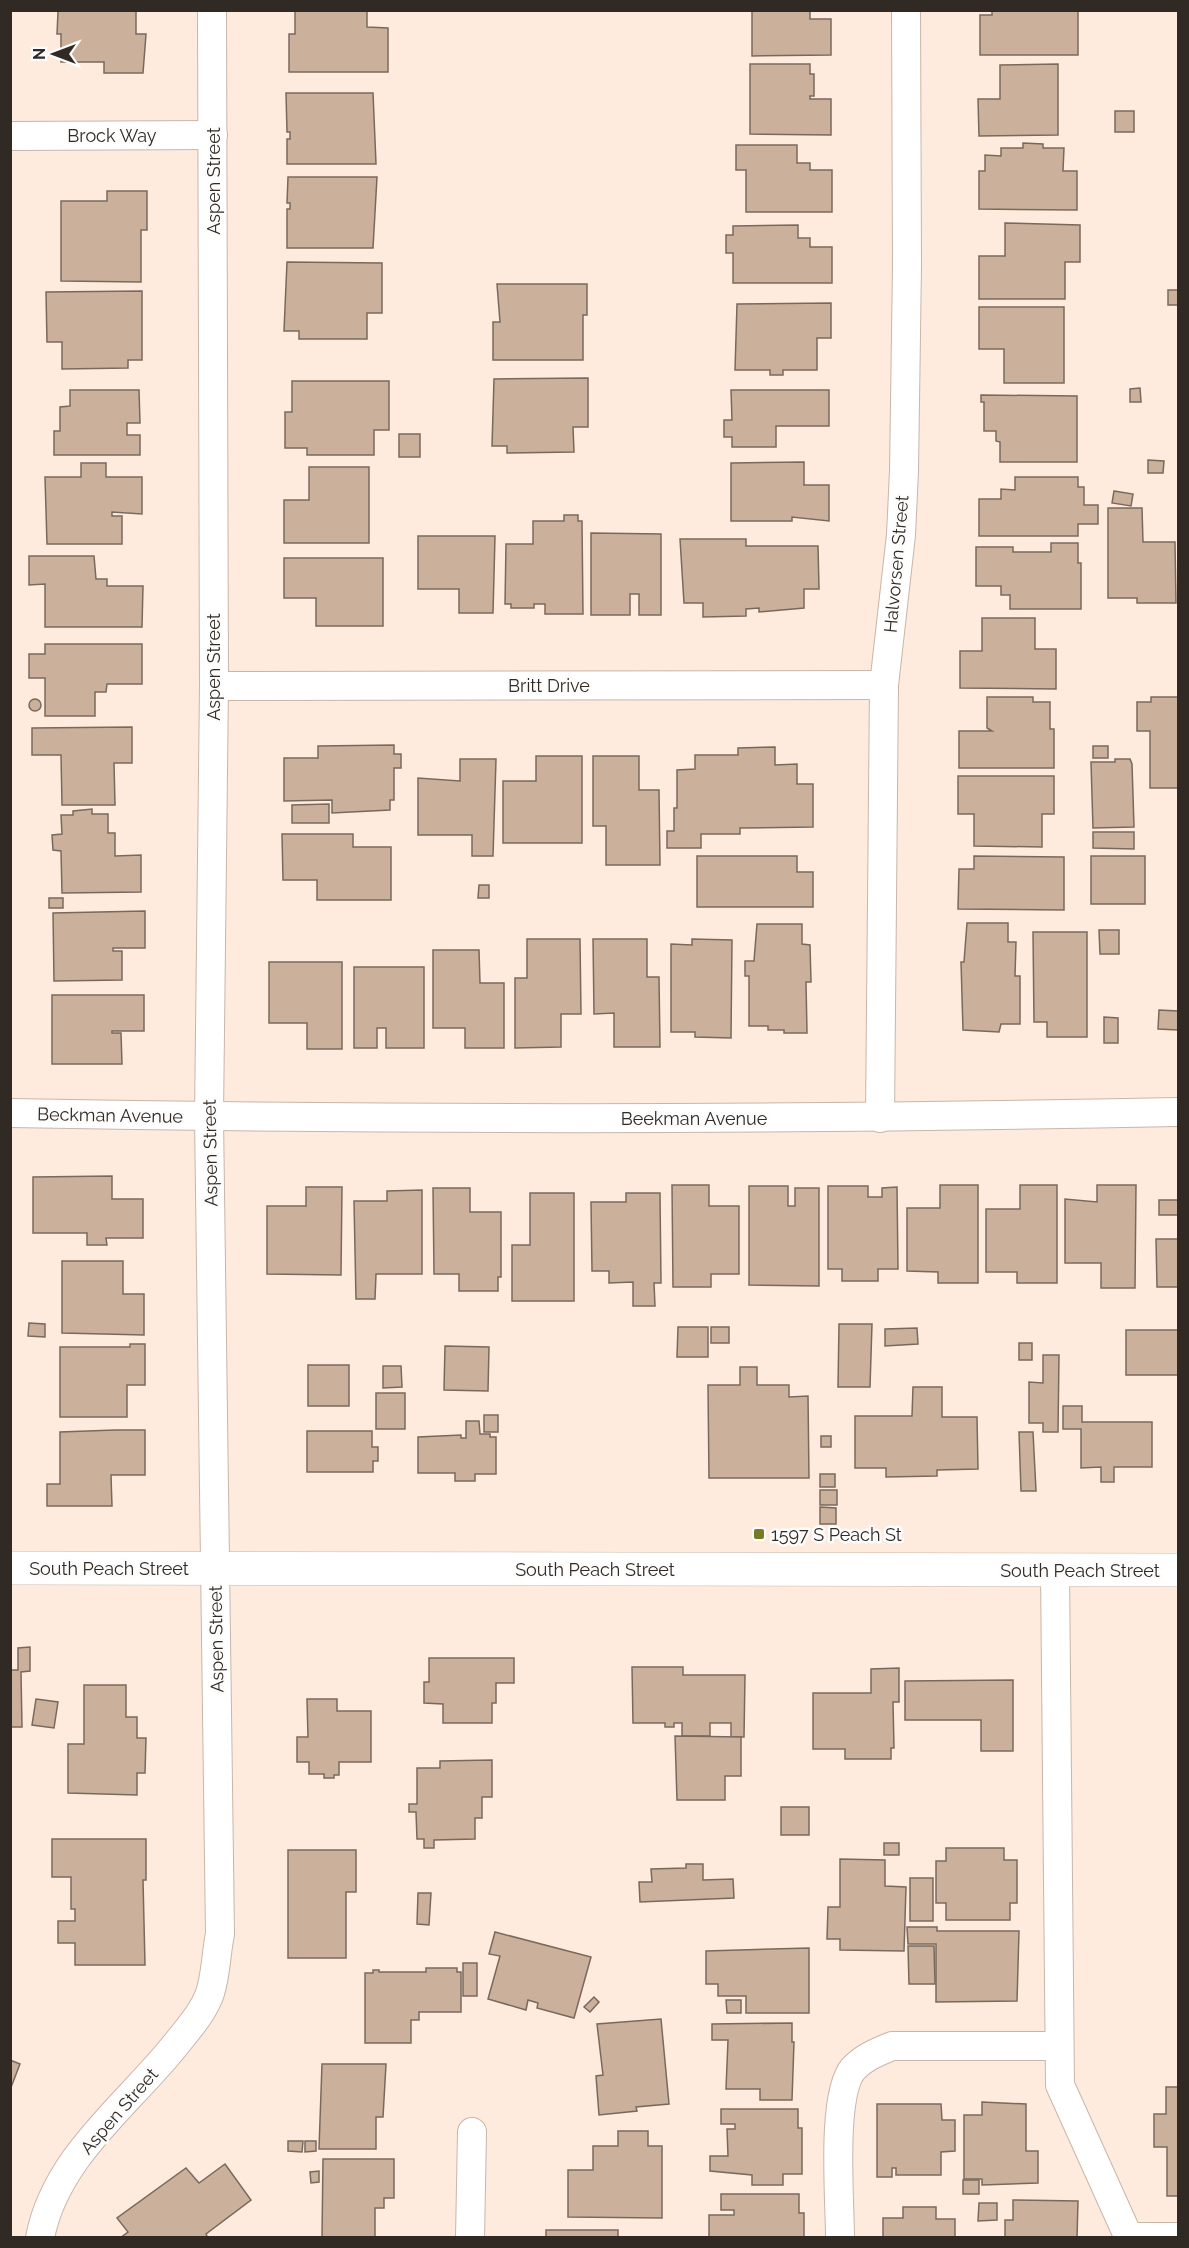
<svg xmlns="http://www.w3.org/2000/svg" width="1189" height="2248" viewBox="0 0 1189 2248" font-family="Raleway,sans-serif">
<rect width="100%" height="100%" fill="#feebdd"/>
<g fill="#cbb19c" stroke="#79695c" stroke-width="1.5">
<polygon points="61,10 136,10 136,34 146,34 143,73 104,73 104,62 61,62 61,34 57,34 58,12"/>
<polygon points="295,10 367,10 367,27 388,28 388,72 289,72 289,34 295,34"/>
<polygon points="752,10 810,10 810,19 831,19 831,55 752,56"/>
<polygon points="992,10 1078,10 1078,55 980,55 980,15 992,15"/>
<polygon points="750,64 810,64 810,74 814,74 814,96 810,96 810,99 831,99 831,135 750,134"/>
<polygon points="1058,64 1058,135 979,136 978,99 1000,99 1000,65"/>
<polygon points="286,93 373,93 376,164 287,164 287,139 290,139 290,132 287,132"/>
<rect x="1115" y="111" width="19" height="21"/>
<polygon points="1023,143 1043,144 1043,148 1064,148 1063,171 1077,171 1077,210 979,209 979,171 985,171 985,155 1001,156 1001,148 1023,148"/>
<polygon points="736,145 797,145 797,163 810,163 810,170 832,170 832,212 746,212 746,170 736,170"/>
<polygon points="288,177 377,177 373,248 287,248 287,209 290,209 290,203 287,203"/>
<polygon points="107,191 147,191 147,230 141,230 141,282 61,281 61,201 107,201"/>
<polygon points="1005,223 1080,225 1080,262 1065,262 1065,299 979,299 979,256 1005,256"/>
<polygon points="798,225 798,238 810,238 810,247 832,247 832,283 733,283 733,253 726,253 726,235 733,235 733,226"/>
<polygon points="287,262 382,263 382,313 367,313 367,339 299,339 299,331 284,331"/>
<polygon points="497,284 587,284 587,315 583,315 583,360 493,360 493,322 500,322"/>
<rect x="1168" y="290" width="10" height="15"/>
<polygon points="142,291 142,360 128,360 128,368 62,369 62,342 47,342 46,292"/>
<polygon points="831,303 831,338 817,338 817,370 783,370 783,375 770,375 770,370 735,370 737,304"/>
<polygon points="979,307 1064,307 1064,383 1004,383 1004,349 979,349"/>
<polygon points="588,378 588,427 573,427 574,452 507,453 507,446 492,446 494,379"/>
<polygon points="292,381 389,381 389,430 374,430 374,455 307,455 307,448 285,448 285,412 292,412"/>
<polygon points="1140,388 1141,402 1130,402 1130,389"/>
<polygon points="70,390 139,390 140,423 127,423 127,435 140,435 140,455 54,455 54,431 60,431 60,407 70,406"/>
<polygon points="731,390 829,390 829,426 776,426 776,447 732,447 732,437 724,437 724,420 732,420"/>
<polygon points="981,395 1077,396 1077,462 1000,462 1000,442 996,441 996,431 984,431 984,402 981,402"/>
<rect x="399" y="434" width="21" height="23"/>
<polygon points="1148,460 1164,461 1163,473 1148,473"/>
<polygon points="804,462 804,485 829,485 829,521 792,517 792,521 731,521 731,463"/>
<polygon points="81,463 106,463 106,477 142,477 142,514 112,512 112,516 122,516 122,544 47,544 45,477 81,477"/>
<polygon points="309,467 369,467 369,543 284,543 284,500 309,500"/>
<polygon points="1015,477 1078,477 1078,487 1084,487 1084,505 1098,505 1098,524 1078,524 1078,536 979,536 979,499 1001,499 1001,489 1015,490"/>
<polygon points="1114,491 1133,494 1131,506 1112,503"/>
<polygon points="1108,508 1142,508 1143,542 1175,542 1176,603 1137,603 1137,598 1108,598"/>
<polygon points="564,515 578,515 578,521 582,521 583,614 545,614 545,604 534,604 534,608 511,608 511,604 505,604 506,544 533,544 533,521 564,521"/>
<polygon points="591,533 661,534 661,615 639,615 639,594 630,594 630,615 591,615"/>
<polygon points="418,536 495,536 493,613 459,613 459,589 418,589"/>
<polygon points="680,539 746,539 746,546 818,546 819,589 804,589 804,608 759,612 759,608 746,609 746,616 703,617 703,603 684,603"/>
<polygon points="1051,543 1078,543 1078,563 1081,563 1081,609 1010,609 1010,595 1001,595 1001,586 976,586 976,547 1013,547 1013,552 1051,552"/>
<polygon points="29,556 94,556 96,579 107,579 107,586 143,586 142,627 45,627 45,584 29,585"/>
<polygon points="284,558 383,558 383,626 316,626 316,598 284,598"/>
<polygon points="982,618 1035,618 1035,649 1056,649 1056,689 960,688 960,651 982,651"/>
<polygon points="45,644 142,644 142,684 107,684 106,692 95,692 95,716 45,716 45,678 29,678 29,654 45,654"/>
<polygon points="987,697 1033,697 1033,702 1050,702 1050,729 1054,729 1054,768 959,768 959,731 992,731 987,728"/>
<polygon points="1151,697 1178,697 1178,788 1150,788 1150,731 1137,731 1137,702 1151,702"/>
<circle cx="35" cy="705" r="6"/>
<polygon points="132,727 132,763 114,763 115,805 62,805 61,755 32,755 32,728"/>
<polygon points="394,745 394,754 401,754 401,768 394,768 394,800 390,800 390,810 332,813 332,800 284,801 284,758 318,758 318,746"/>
<rect x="1093" y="746" width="15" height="12"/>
<polygon points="775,747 775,765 797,764 797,784 813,784 813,827 740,828 740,834 701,834 701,848 667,848 667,831 674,831 674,808 677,808 677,770 695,769 695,755 738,755 738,748"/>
<polygon points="536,756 582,756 582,843 503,843 503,781 536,781"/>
<polygon points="593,756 639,756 639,790 659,790 660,865 606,865 606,826 593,826"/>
<polygon points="460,759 496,759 493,856 472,856 472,835 418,835 418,778 460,781"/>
<polygon points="1115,759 1130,759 1132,764 1134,827 1093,828 1091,762 1115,762"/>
<polygon points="958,776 1054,776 1054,814 1042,814 1042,847 974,846 974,814 958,814"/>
<polygon points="329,804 329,823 292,823 292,805"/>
<polygon points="92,809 92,814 108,814 108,833 115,833 115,856 141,855 141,892 62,893 61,851 53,850 52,835 62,834 61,815 73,815 73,811"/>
<polygon points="1093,832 1134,832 1134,849 1093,848"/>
<polygon points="282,834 353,834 353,847 391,847 391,900 317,900 317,880 283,880"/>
<polygon points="697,856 797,856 797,872 813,872 813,907 697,907"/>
<polygon points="974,856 1064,857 1064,910 958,909 959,869 974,869"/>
<rect x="1091" y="856" width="54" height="48"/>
<polygon points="479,885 489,885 489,898 478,898"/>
<rect x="49" y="898" width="14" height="10"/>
<polygon points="145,911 145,948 113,948 113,951 122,951 122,980 54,981 53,913"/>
<polygon points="967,923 1008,923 1008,942 1016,942 1015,976 1020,976 1020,1024 1001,1024 999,1032 963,1030 961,962 964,962"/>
<polygon points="757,924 802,924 802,944 810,945 811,982 806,982 807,1033 784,1033 784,1030 768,1030 768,1026 749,1026 749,976 745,976 745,961 754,961"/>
<polygon points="1099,930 1119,930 1119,954 1100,954"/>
<polygon points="1033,932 1087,932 1087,1037 1047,1037 1047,1022 1034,1022"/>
<polygon points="527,939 580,939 581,1014 561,1014 561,1047 515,1048 515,978 527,978"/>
<polygon points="593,939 647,939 647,977 659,977 660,1047 614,1047 614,1013 594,1014"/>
<polygon points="692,939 732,940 731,1038 695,1037 695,1032 671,1032 671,944 692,945"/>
<polygon points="433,950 479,950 480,983 504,983 504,1048 465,1048 465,1028 433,1028"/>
<polygon points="269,962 342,962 342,1049 307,1049 307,1023 269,1023"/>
<polygon points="354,967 424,967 424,1048 386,1048 386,1028 377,1028 377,1048 354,1048"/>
<polygon points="52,995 144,995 144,1031 112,1031 112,1033 121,1033 122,1064 52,1064"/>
<polygon points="1159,1010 1178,1011 1178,1030 1158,1029"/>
<polygon points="1104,1017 1118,1018 1118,1043 1104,1043"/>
<polygon points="112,1176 112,1199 143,1199 143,1238 106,1238 107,1245 87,1245 87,1233 33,1233 33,1177"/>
<polygon points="672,1185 709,1185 709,1206 739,1206 739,1274 711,1274 711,1287 673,1287"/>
<polygon points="940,1185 978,1185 978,1283 938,1283 938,1272 907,1271 907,1208 940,1208"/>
<polygon points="1020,1185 1057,1185 1057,1283 1017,1283 1017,1272 986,1272 986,1209 1020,1209"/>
<polygon points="1097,1185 1136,1185 1135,1288 1101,1288 1101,1263 1065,1263 1065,1199 1097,1202"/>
<polygon points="749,1186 788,1186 788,1206 795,1206 795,1188 819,1188 819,1286 749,1285"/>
<polygon points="828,1186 868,1186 868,1197 882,1197 882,1188 897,1187 898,1269 878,1269 878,1281 842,1281 842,1269 828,1269"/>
<polygon points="306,1187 342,1187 341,1275 267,1274 267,1206 306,1206"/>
<polygon points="433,1188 470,1188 470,1212 501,1212 501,1277 498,1277 498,1291 459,1291 459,1274 434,1274"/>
<polygon points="422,1190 422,1274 376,1274 375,1299 356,1299 354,1201 387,1201 387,1191"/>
<polygon points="530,1193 574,1193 574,1301 512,1301 512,1245 530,1245"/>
<polygon points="626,1193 660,1193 661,1283 654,1283 655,1306 633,1306 633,1282 609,1283 609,1271 592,1271 591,1202 626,1202"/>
<rect x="1159" y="1200" width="19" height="15"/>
<polygon points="1156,1239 1178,1239 1178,1287 1157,1287"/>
<polygon points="62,1261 123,1261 123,1294 144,1294 144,1335 62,1333"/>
<polygon points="29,1323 45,1324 45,1337 28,1336"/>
<polygon points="839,1324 872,1324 870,1387 838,1387"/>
<polygon points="678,1327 708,1327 708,1357 677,1357"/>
<rect x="711" y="1327" width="18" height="16"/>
<polygon points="917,1328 918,1344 885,1346 885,1329"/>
<rect x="1126" y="1330" width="52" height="45"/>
<rect x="1019" y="1343" width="13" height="17"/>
<polygon points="130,1344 145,1344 145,1385 127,1385 127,1417 60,1417 60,1347 130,1347"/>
<polygon points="445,1346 489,1347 488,1391 444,1390"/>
<polygon points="1043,1355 1059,1355 1058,1432 1043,1432 1043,1423 1029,1423 1029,1382 1043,1383"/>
<rect x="308" y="1365" width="41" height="41"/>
<polygon points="383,1366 401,1366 402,1387 383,1388"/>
<polygon points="740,1367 757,1367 757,1385 789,1385 789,1397 808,1396 809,1478 709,1478 708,1385 740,1385"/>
<polygon points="913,1387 942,1387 942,1417 977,1417 978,1469 937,1470 937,1476 886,1477 886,1468 855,1468 855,1416 912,1416"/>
<rect x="376" y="1393" width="29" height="36"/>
<polygon points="1063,1406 1082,1406 1082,1422 1152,1422 1152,1467 1114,1467 1114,1482 1101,1482 1101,1467 1081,1468 1081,1429 1063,1429"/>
<rect x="484" y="1415" width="14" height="17"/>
<polygon points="466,1421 479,1421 480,1434 490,1434 490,1437 496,1437 496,1474 475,1474 475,1481 455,1481 455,1473 418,1473 418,1437 461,1435 461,1438 466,1438"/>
<polygon points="115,1430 145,1430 145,1475 111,1475 112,1506 47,1506 47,1484 60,1484 60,1432"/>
<polygon points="307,1431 372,1431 372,1447 378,1447 378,1461 373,1461 373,1472 307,1472"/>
<polygon points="1019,1432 1033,1432 1036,1491 1021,1491"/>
<rect x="821" y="1436" width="10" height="11"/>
<rect x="820" y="1474" width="15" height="13"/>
<rect x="820" y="1490" width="17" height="15"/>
<polygon points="820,1507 836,1508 836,1524 820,1524"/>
<polygon points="30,1647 30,1671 21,1672 22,1727 10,1727 10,1670 18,1670 18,1648"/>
<polygon points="429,1658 514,1658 514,1683 496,1683 496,1703 492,1703 492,1723 443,1723 443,1704 424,1703 424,1682 429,1682"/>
<polygon points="632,1667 683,1667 683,1675 745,1675 744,1737 731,1737 731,1723 710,1723 710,1736 682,1736 682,1723 674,1723 674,1727 665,1727 665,1723 633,1723"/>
<polygon points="899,1668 899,1702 893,1702 894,1748 891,1748 891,1759 845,1759 845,1749 813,1749 813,1693 871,1693 871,1669"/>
<polygon points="1013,1680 1013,1751 981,1751 981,1720 905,1720 905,1681"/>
<polygon points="84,1685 126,1685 126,1717 137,1717 137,1738 146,1738 145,1773 137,1773 137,1795 68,1793 68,1744 84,1744"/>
<polygon points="36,1699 58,1702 54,1728 32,1725"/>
<polygon points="307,1699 337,1699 337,1711 371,1711 371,1762 339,1762 339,1775 334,1775 334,1778 324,1778 324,1774 309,1774 309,1762 297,1762 297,1737 308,1737"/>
<polygon points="675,1736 741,1737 741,1776 725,1776 725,1800 677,1800"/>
<polygon points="492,1760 492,1797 482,1797 482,1818 475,1818 475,1839 434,1840 434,1848 424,1848 424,1839 417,1839 416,1812 409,1812 409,1804 417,1804 417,1768 440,1768 440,1761"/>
<rect x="781" y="1807" width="28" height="28"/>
<polygon points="52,1839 146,1839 146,1880 143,1880 145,1965 75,1965 75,1943 58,1943 58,1921 75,1921 75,1909 71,1909 71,1877 52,1877"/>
<rect x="884" y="1843" width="15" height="12"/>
<polygon points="946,1848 1004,1848 1004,1860 1017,1860 1017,1903 1010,1903 1010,1920 946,1920 946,1903 936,1903 936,1861 946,1861"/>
<polygon points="288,1850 356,1850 356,1892 346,1892 346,1958 288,1958"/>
<polygon points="840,1859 885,1860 885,1886 906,1887 904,1951 840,1950 840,1939 827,1939 828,1907 840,1907"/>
<polygon points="686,1864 703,1864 703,1880 733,1879 734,1898 640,1902 639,1882 652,1882 651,1869 686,1868"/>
<rect x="910" y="1878" width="23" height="43"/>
<polygon points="418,1893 431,1893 429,1925 417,1924"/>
<polygon points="907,1927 937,1927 937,1931 1019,1931 1017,2001 936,2002 936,1944 908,1944"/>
<polygon points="495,1932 591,1957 574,2018 537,2008 538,2003 528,2000 526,2010 488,1999 500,1956 489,1954"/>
<polygon points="908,1946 934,1946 935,1984 909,1984"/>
<polygon points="809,1948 809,2013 746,2013 746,1996 718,1996 718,1984 706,1984 706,1951"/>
<rect x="463" y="1963" width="14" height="33"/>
<polygon points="426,1968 457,1968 457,1972 461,1972 461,2012 419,2012 419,2020 411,2020 411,2043 365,2043 365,1973 373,1973 373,1970 379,1970 379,1972 426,1972"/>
<polygon points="594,1997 599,2002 590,2012 584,2007"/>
<polygon points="726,2000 741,2000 741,2013 727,2013"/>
<polygon points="661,2019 669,2104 636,2107 637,2111 599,2115 596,2076 603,2075 597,2024"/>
<polygon points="792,2023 792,2042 794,2042 792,2100 760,2100 760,2089 726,2089 728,2040 712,2040 712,2024"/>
<polygon points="10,2060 20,2064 10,2090"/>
<polygon points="322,2064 386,2064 383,2117 376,2117 376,2149 319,2149"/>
<polygon points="1166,2087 1178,2087 1178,2196 1167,2196 1167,2147 1154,2147 1154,2114 1166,2114"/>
<polygon points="982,2102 1026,2104 1026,2151 1038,2151 1038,2183 982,2185 982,2179 964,2179 964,2115 982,2115"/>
<polygon points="877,2104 941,2104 942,2120 955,2120 955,2151 941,2152 941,2175 896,2175 896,2168 892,2168 892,2177 877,2177"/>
<polygon points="721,2109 798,2109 798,2128 802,2128 802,2174 783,2174 783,2185 752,2185 752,2175 710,2171 710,2156 728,2156 727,2129 735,2129 735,2124 721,2124"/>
<polygon points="618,2131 648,2131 648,2146 662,2146 662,2218 568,2217 568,2170 593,2170 593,2146 618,2146"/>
<polygon points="288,2141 303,2141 302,2152 288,2151"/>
<polygon points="305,2141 316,2141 316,2151 305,2152"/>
<polygon points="323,2159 394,2159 394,2198 384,2198 384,2208 375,2208 375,2238 322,2238"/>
<polygon points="225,2164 251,2200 206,2234 208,2238 120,2238 128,2232 117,2218 186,2168 199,2183"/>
<polygon points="319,2171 319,2182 311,2183 310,2172"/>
<rect x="963" y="2180" width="16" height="14"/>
<polygon points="721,2194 799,2194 799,2213 804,2213 804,2238 709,2238 709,2215 734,2215 734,2210 721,2210"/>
<polygon points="1013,2200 1078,2201 1077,2238 1005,2238 1005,2220 1013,2220"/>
<polygon points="979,2203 997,2203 997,2220 978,2221"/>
<polygon points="903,2207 936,2207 936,2219 955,2219 955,2238 883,2238 883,2218 903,2218"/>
<rect x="546" y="2230" width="72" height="8"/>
</g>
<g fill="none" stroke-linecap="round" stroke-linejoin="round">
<defs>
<g id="minor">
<polyline points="10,136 213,135"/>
<polyline points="214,686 884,685"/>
<path d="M10,1113c390,7 779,7 1168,-1"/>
<polyline points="880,1118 884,685 901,535 904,471 907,265 906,10"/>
<polyline points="1055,1571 1060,2085 1129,2238"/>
<polyline points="1129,2237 1178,2237"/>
<path d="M40,2238c15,-81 89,-134 137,-195 12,-15 27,-32 33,-50 6,-18 6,-40 10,-59l-11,-817 5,-431 -2,-676"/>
<polyline points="470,2238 472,2132"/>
<path d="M840,2238c0,-38 -9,-142 13,-169 11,-12 25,-17 39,-23h166"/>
</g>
<polyline id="tertiary" points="10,1568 1178,1570"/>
</defs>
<use href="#minor" stroke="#c8b6a9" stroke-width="30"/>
<use href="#tertiary" stroke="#c8b6a9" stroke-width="34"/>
<use href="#minor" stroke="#fff" stroke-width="28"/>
<use href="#tertiary" stroke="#fff" stroke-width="33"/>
</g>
<rect fill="#787b24" stroke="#fcfcfc" stroke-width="2" x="753" y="1528" width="12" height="12" rx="3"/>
<g text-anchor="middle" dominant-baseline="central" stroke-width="5" stroke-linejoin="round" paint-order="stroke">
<g font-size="18" fill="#312a24" stroke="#fcfcfc">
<text x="112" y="135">Brock Way</text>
<text transform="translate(213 181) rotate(-90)">Aspen Street</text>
<text transform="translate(896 564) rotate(-85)">Halvorsen Street</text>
<text transform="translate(213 667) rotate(-90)">Aspen Street</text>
<text x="549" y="685">Britt Drive</text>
<text transform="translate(110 1115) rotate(1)">Beckman Avenue</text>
<text x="694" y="1118">Beekman Avenue</text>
<text transform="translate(210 1153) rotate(-91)">Aspen Street</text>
<text x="109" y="1568">South Peach Street</text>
<text x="595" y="1569">South Peach Street</text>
<text x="1080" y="1570">South Peach Street</text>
<text transform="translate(216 1639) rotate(-91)">Aspen Street</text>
<text transform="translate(119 2111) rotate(-49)">Aspen Street</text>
</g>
<g font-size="18" fill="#312a24" stroke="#fcfcfc" text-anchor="start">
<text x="771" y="1534">1597 S Peach St</text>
</g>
</g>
<rect width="1189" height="2248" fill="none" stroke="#312a24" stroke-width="24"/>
<g transform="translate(54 54) rotate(270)" stroke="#fcfcfc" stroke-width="4.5" paint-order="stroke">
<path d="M0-4.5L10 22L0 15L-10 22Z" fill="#312a24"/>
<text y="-9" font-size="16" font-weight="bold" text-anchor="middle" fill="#312a24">N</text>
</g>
</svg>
